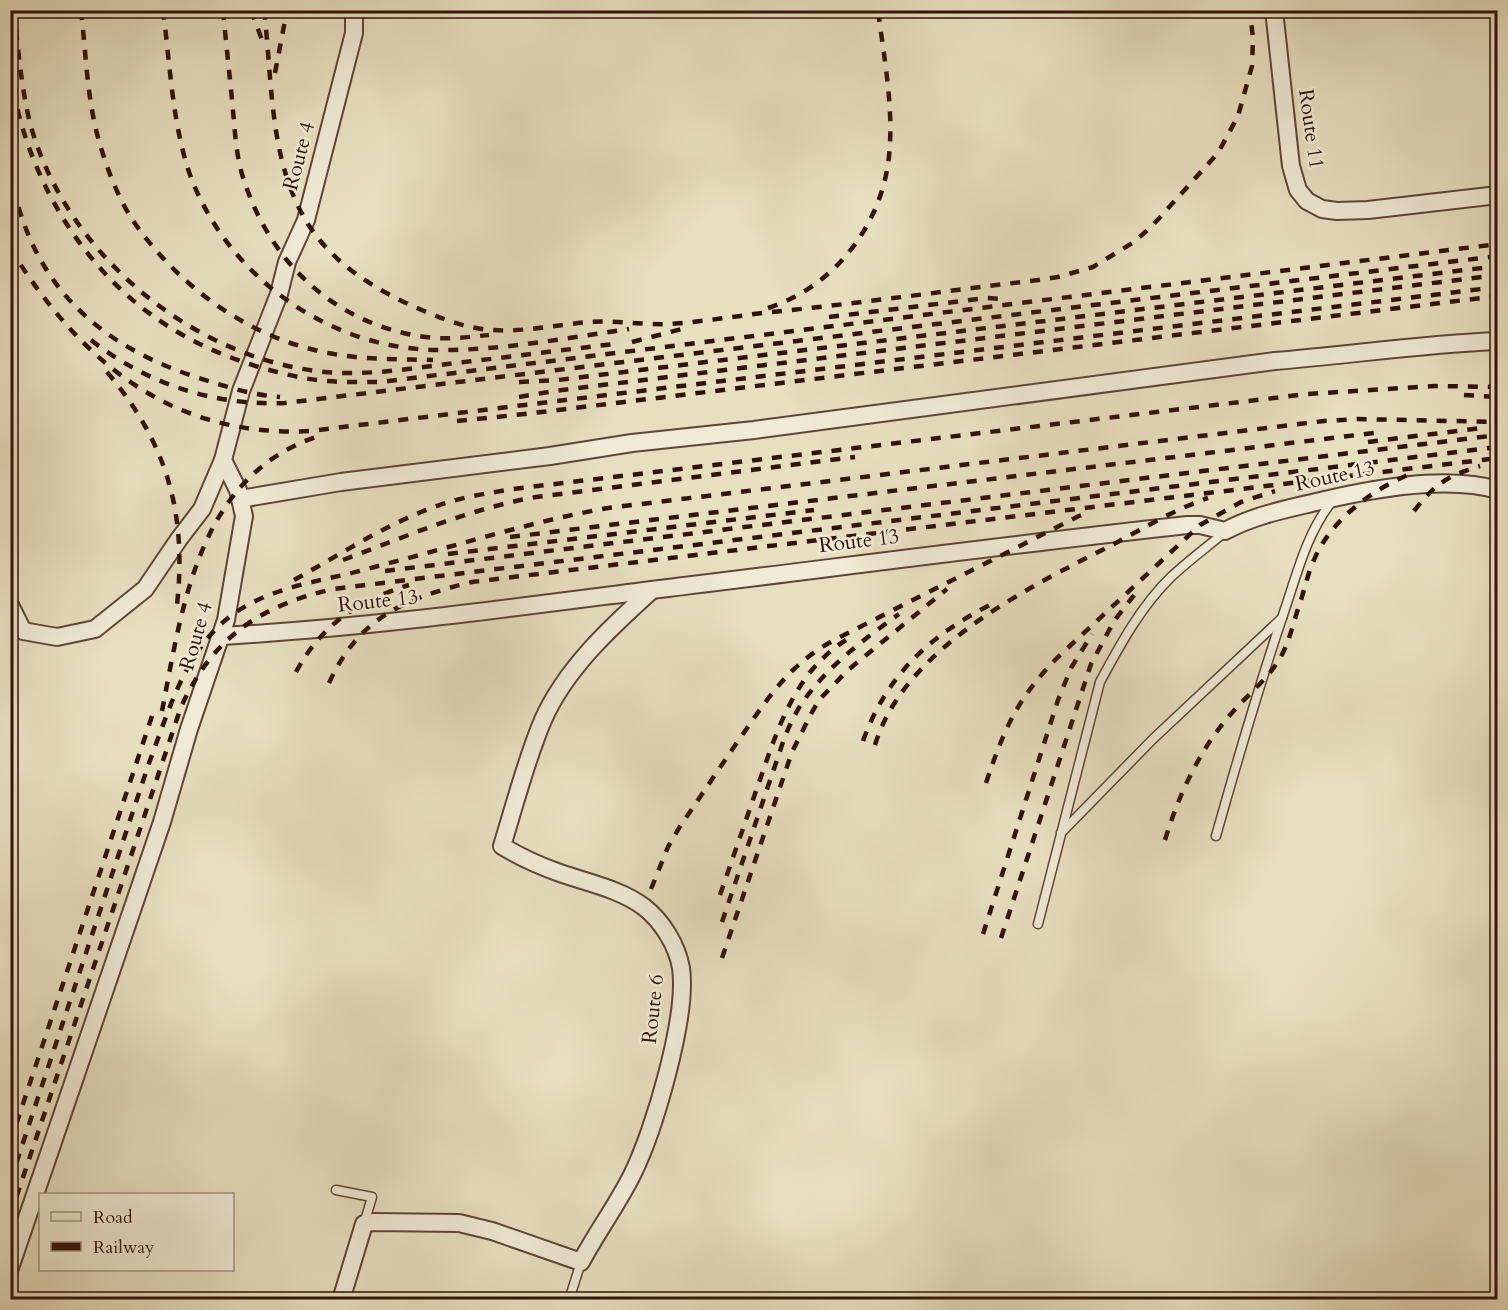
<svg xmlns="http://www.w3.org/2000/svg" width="1508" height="1310" viewBox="0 0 1508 1310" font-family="Cardo,serif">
<rect width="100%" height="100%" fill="#e8dfc0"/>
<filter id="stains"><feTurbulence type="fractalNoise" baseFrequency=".00333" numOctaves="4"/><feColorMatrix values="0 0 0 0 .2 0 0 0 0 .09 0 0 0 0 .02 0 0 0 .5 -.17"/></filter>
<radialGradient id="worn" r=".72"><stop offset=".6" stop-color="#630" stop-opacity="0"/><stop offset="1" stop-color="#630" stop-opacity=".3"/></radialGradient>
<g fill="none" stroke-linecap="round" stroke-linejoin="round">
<defs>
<g id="service">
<polyline points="1061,833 1153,739 1282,618"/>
<path d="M1216,836c21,-75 43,-150 68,-224 13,-38 23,-80 49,-112"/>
<path d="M1038,924l62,-242c20,-37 41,-76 71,-105 17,-16 36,-30 54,-45"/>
<polyline points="336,1190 372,1197 364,1224"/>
<polyline points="569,1300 581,1262"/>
</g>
<g id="minor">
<polyline points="1274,10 1291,166 1298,190 1307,201 1322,209 1337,211 1368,210 1498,195"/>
<path d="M240,499l101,-17 209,-26 82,-13 122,-13 521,-69c74,-6 148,-17 223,-20"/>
<polyline points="10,605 23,631 57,637 95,629 145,589 179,539 202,509 223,460"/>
<path d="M221,636c142,-8 282,-27 423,-45 181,-22 362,-46 543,-66h13l25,6c28,-15 57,-21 87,-28 53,-13 132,-29 186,-13"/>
<polyline points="10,1268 162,822 189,729 226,620 244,516 238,490 223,460 241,391 279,294 287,262 306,220 354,33 354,10"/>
<path d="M341,1300l23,-76 9,-2 86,1 33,8 89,31c16,-30 36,-57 51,-87 22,-44 56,-159 49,-207 -4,-23 -19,-47 -37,-61 -24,-18 -56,-24 -84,-34 -20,-7 -40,-16 -58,-27 13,-42 24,-86 41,-126 23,-52 68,-93 109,-130"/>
</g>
</defs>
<use href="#service" stroke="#5d4637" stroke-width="11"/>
<use href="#minor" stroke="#5d4637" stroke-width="20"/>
<use href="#service" stroke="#f0ead6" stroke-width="8"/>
<use href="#minor" stroke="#f0ead6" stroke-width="16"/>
<g stroke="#2f1309" stroke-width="4.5" stroke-dasharray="10 10" stroke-linecap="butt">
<path d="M14,10c4,38 7,76 16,113 35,130 162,236 295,249 44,4 88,-4 131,-9 53,-6 106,-13 158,-19"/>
<path d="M81,10c5,44 6,89 18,131 8,28 20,60 37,84 46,64 114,113 192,128 35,7 70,6 105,7"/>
<path d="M163,10c7,53 9,111 26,162 36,102 137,176 246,178 65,1 130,-12 194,-21"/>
<path d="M223,10c3,34 7,67 10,101 2,20 3,43 9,63 26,87 92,151 184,163 21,3 42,0 63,-2"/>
<polyline points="251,10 262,40"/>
<path d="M264,10c8,66 5,139 36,200 25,50 74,80 124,101 17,7 34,14 52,17 37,7 76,-3 113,-6 26,-2 53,3 80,2 31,-2 62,-7 93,-11 92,-9 184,-22 276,-33l20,-3 35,-10 41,-25 18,-16 66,-73 20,-37 14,-50 1,-27 -3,-29"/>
<path d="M10,70c13,96 64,189 143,246 44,32 98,52 151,62 25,5 52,4 77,4l1117,-138"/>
<polyline points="275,73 287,10"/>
<path d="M10,168c17,110 82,175 186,209 28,9 55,18 84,20"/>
<path d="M10,248c70,113 161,190 300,183l1188,-144"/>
<path d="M768,308c66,-21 114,-83 121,-152 5,-48 -5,-98 -11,-146"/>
<polyline points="829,317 987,298 1004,299"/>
<path d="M91,340c56,44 123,66 194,63l1213,-147"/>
<polyline points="632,342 682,329"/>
<path d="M107,372c60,71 80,141 70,233"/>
<polyline points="519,382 558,380 1498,266"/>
<polyline points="1464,395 1498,397"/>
<polyline points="519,397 554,391 1498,275"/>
<polyline points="457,421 525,414 1498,296"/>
<polyline points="1368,442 1481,428"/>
<path d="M1414,511c21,-27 33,-35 66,-45"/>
<polyline points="510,537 1382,432"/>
<polyline points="448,554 814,510"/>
<path d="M343,560c64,-24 126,-51 193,-63l319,-40"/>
<polyline points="385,571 1498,435"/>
<path d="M294,580c49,-27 98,-60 152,-77 21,-7 44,-10 67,-14l794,-95 128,-8 63,1"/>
<path d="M296,672c26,-48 62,-71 113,-87"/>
<path d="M329,683c30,-66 77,-85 143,-101l1026,-124"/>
<path d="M162,711c21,-108 37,-238 160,-276"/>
<path d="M863,741c24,-67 69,-108 133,-139"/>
<path d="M875,745c29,-97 154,-158 239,-201 30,-16 61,-35 94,-46"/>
<path d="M986,783c18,-54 31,-84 71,-125l143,-133 41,-23 34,-11"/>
<path d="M1165,840c14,-46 34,-89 65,-125 16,-19 36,-34 49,-55 11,-18 15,-41 22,-60 4,-13 7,-27 13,-40 17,-41 60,-72 101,-88"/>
<path d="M651,889l17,-42 11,-19c19,-28 38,-56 57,-84 31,-44 51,-79 100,-105l243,-123 11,-4"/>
<path d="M720,895c12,-35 24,-69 36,-104 20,-56 36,-117 90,-151"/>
<path d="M722,922l59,-174c5,-15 11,-29 19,-42 25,-38 63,-66 99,-92"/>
<polyline points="983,934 1058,700 1071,668 1092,634"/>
<polyline points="1001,938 1091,664 1114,621 1135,594"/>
<polyline points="722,958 792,752 811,714 819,700 848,670 947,589"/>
<polyline points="10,1143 152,716"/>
<path d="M10,1182l139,-419c18,-47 33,-102 70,-137 31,-30 74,-40 115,-49 24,-5 47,-12 71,-18 67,-18 134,-39 203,-51l716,-87 34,-2 140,3"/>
<path d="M10,1216l171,-509c32,-70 79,-101 152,-118l1165,-142"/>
</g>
</g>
<g text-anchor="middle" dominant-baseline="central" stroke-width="5" stroke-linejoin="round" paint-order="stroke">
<g font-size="21" fill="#2f1309" stroke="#f0ead6">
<text transform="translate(1311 129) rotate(82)">Route 11</text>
<text transform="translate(299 156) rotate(-75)">Route 4</text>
<text transform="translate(1335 476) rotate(-12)">Route 13</text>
<text transform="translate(859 541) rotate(-7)">Route 13</text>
<text transform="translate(378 601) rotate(-6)">Route 13</text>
<text transform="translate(196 636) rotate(-74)">Route 4</text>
<text transform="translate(653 1009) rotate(-84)">Route 6</text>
</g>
</g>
<rect width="1508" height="1310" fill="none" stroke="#e8dfc0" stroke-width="36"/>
<rect x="12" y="12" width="1484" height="1286" fill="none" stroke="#2f1309" stroke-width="3"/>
<rect x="18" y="18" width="1472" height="1274" fill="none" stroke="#2f1309" stroke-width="1.5"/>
<rect x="39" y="1193" width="195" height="78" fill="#f0ead6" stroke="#a39484" stroke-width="1.5"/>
<rect x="51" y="1212" width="30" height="9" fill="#f0ead6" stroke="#a39484" stroke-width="1.5"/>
<text x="93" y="1223" font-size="18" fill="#2f1309">Road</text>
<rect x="51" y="1242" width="30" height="9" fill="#2f1309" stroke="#a39484" stroke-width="1.5"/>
<text x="93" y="1253" font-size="18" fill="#2f1309">Railway</text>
<rect width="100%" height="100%" filter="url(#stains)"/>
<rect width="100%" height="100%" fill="url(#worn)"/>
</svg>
